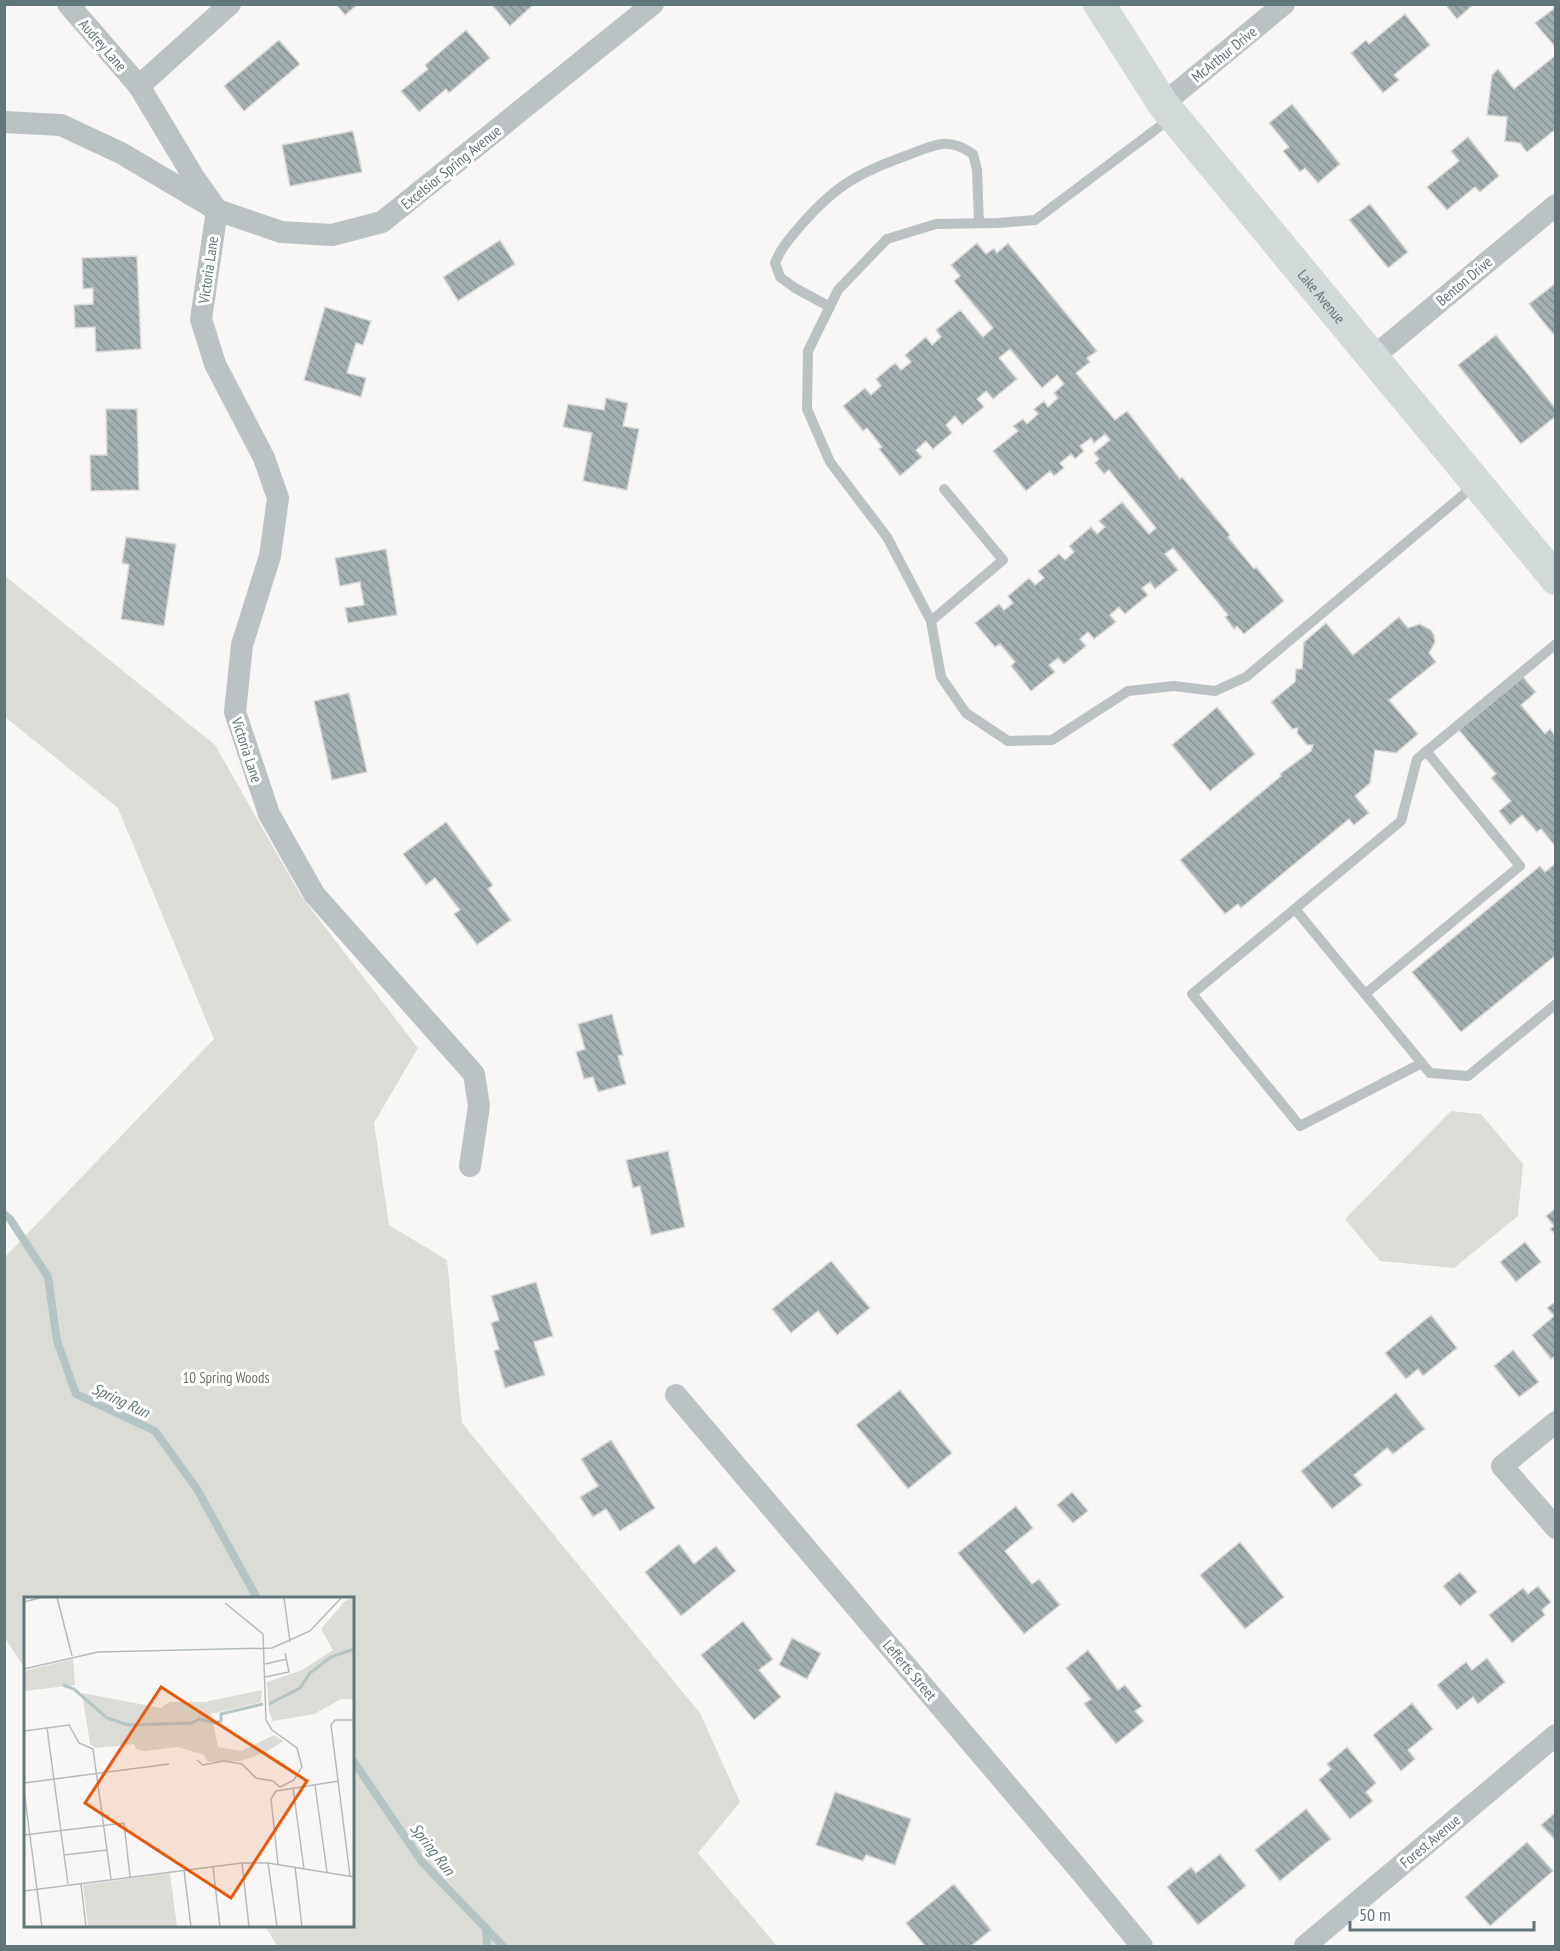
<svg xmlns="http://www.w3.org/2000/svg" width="1560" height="1951" viewBox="0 0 1560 1951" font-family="'PT Sans Narrow',sans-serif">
<defs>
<pattern id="building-back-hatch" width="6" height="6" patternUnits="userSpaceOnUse" patternTransform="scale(1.5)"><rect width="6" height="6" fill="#a3afb0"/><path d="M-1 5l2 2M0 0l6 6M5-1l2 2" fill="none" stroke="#889394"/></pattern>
</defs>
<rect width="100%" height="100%" fill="#f8f7f6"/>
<g fill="#dadcd5">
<polygon points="4,575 215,745 301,896 418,1048 374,1123 389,1225 447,1260 462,1423 700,1713 740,1802 698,1853 777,1946 277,1946 265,1926 352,1926 352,1598 26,1598 25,1669 5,1638 5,1257 214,1039 118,808 5,717"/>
<polygon points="1451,1111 1481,1114 1523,1164 1518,1216 1454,1268 1380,1261 1345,1219"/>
</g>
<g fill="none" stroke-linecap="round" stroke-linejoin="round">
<g stroke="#b5c4c4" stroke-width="8">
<polyline points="4,1214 10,1219 48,1277 57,1341 76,1394 155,1431 197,1489 257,1598"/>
<polyline points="352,1759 422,1862 503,1946"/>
<polyline points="486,1928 487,1946"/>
</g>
</g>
<g fill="url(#building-back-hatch)" stroke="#dad9d8" stroke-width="1.5">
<polygon points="336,4 358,4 345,15"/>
<polygon points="491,4 534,4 510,26"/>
<polygon points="1445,4 1474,4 1457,19"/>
<polygon points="1556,7 1556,48 1535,23"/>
<polygon points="1405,14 1430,45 1394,75 1399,80 1383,93 1351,53 1366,40 1369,44"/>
<polygon points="466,30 490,58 449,93 446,89 419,112 401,91 428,69 425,65"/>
<polygon points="279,40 300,64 244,111 224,86"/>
<polygon points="1556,55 1556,129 1527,152 1520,143 1505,141 1507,117 1487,115 1492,75 1498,69 1514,89"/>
<polygon points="1292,104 1340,164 1318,183 1305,168 1300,172 1283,151 1289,147 1269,123"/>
<polygon points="353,131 362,172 290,186 282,145"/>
<polygon points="1468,137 1499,176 1480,192 1475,187 1447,210 1427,187 1459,161 1451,151"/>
<polygon points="1370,204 1408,252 1388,268 1349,220"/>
<polygon points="500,240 515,264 458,301 443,277"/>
<polygon points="977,243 986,254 994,248 997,253 1008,243 1097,351 1087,358 1090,362 1076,373 1115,420 1127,411 1180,479 1182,477 1230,535 1228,537 1254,569 1256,567 1284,601 1244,634 1237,626 1234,629 1225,617 1228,615 1173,548 1165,554 1178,570 1155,589 1150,582 1142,588 1148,595 1125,614 1119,607 1110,615 1116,622 1094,639 1088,632 1080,639 1086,646 1064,664 1058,658 1049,665 1055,672 1031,691 1011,666 1015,662 1000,644 995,647 975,623 999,604 1004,610 1013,603 1008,596 1029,578 1035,585 1044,578 1038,571 1059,554 1065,560 1074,552 1069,546 1091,527 1097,534 1105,527 1099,521 1122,502 1149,534 1156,528 1109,470 1104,474 1095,463 1099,459 1094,453 1110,440 1105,434 1094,443 1091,438 1080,446 1084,451 1075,459 1071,454 1060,463 1064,468 1054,476 1050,471 1026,491 993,451 1018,431 1013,426 1023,419 1027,424 1038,414 1034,409 1044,401 1048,407 1058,398 1054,393 1064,384 1057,375 1042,388 1010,349 999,358 1017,379 993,399 986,391 977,399 984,407 962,425 955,416 946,425 952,433 933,449 926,441 916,450 922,457 900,476 879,449 882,447 867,428 863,431 843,406 865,388 871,395 881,386 876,379 895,363 901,370 911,362 905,355 926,337 932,345 941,337 936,330 960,310 983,337 993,328 954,281 960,276 951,265"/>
<polygon points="137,256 141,349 96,352 95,327 75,328 74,305 93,304 93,288 83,289 82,258"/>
<polygon points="1556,283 1556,332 1553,334 1529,304"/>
<polygon points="325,307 371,321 363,345 356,343 347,373 366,378 361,397 304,380"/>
<polygon points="1496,335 1556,409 1556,416 1521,444 1458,365"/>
<polygon points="606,398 628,403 623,426 639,429 627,490 583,481 592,433 563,427 568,404 604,410"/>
<polygon points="106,409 137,409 139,490 91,491 90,455 107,455"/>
<polygon points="126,537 176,544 164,626 121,619 129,565 122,563"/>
<polygon points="386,549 397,615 348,623 345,608 364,605 360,582 340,586 335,558"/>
<polygon points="1399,617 1408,628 1420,624 1431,630 1434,635 1435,642 1429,653 1436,662 1389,700 1418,734 1396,753 1375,750 1370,783 1355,796 1369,813 1354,825 1349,819 1241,908 1238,904 1225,914 1180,860 1281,776 1280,774 1311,751 1313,745 1307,745 1297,733 1298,728 1292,729 1271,702 1295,682 1296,669 1302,669 1304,642 1326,623 1353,655"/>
<polygon points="1523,677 1536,692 1521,705 1545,734 1550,729 1556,737 1556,847 1541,829 1537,832 1522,815 1510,825 1499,811 1511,801 1491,778 1496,774 1459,730"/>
<polygon points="349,693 367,772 332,780 314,701"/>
<polygon points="1217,707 1255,754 1210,791 1172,745"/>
<polygon points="446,822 493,885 488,889 511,920 477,945 454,914 460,910 435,878 426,885 403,854"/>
<polygon points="1556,863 1556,955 1461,1032 1412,972 1540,866 1545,872"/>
<polygon points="612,1014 623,1055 618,1056 626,1084 598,1092 593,1077 584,1079 576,1052 585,1049 578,1024"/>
<polygon points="668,1151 685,1227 651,1235 640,1186 633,1188 626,1160"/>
<polygon points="1556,1208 1556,1235 1550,1229 1554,1226 1546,1216"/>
<polygon points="1525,1242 1541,1262 1516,1282 1500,1262"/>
<polygon points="831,1261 870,1308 837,1335 818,1311 791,1333 772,1309"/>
<polygon points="536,1282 553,1336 534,1342 545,1375 505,1388 494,1351 499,1349 491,1323 499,1320 491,1296"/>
<polygon points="1556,1301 1556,1356 1551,1359 1532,1335 1554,1316 1547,1308"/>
<polygon points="1431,1315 1457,1348 1423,1376 1418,1369 1406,1379 1385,1353"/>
<polygon points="1513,1350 1539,1382 1519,1397 1494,1366"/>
<polygon points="900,1390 952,1453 908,1489 856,1425"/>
<polygon points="1396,1393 1425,1429 1393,1454 1387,1448 1354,1475 1362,1485 1332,1509 1301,1471"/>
<polygon points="611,1440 655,1508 620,1531 606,1509 593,1517 580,1497 598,1486 581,1459"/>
<polygon points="1072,1492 1088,1511 1073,1523 1057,1505"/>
<polygon points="1016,1506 1033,1528 1005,1551 1032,1584 1039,1579 1060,1605 1024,1634 958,1553"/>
<polygon points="1240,1542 1284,1597 1245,1629 1200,1575"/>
<polygon points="679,1544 694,1564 716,1546 736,1571 681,1616 645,1572"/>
<polygon points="1460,1572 1477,1592 1460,1606 1443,1586"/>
<polygon points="1538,1586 1551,1602 1542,1610 1545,1615 1512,1643 1489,1615 1523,1588 1528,1594"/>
<polygon points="743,1621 773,1659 759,1670 781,1697 754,1720 701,1655"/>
<polygon points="792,1638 821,1653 807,1679 779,1665"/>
<polygon points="1088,1650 1118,1690 1125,1685 1142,1706 1135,1711 1144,1721 1116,1744 1084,1704 1091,1699 1066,1668"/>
<polygon points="1487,1658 1505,1682 1478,1704 1473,1697 1457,1710 1437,1685 1466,1662 1472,1670"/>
<polygon points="1412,1703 1433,1729 1408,1750 1415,1759 1401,1771 1373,1735"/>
<polygon points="1347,1747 1376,1783 1366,1792 1373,1801 1350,1819 1319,1780 1331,1769 1327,1764"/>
<polygon points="835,1792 911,1819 895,1865 866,1855 863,1861 816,1845"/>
<polygon points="1306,1809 1331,1839 1280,1881 1255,1850"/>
<polygon points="1556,1812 1556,1841 1541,1825"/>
<polygon points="1527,1842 1553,1871 1490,1926 1465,1897"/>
<polygon points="1220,1854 1246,1886 1198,1925 1167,1887 1191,1867 1196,1873"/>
<polygon points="954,1884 991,1930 971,1946 925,1946 906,1923"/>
</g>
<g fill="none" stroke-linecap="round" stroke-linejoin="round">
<g stroke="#bbc2c3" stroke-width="10">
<polyline points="1171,118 1035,220 998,223 936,224 887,239 838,290 808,351 807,409 830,462 887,537 931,621 941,677 966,713 1008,741 1052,740 1128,691 1174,686 1215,691 1246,677 1475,485"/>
<path d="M830,307l-35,-19 -15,-11 -5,-14c6,-15 15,-25 26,-38 35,-40 57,-52 107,-70 27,-10 39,-19 65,-1l4,16 2,53"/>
<polyline points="931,621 1003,560 944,489"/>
<polyline points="1295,909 1430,1073 1468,1076 1556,1004"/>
<polyline points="1365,994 1520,866 1426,751"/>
<polyline points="1422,1063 1300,1126 1192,994 1401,821 1417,759 1556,644"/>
</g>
<g stroke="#bbc2c3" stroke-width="22">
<polyline points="68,4 139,86 193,176 217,210 281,232 332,235 382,222 653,4"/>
<polyline points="139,86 230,4"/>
<polyline points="1163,104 1284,4"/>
<polyline points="4,122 61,125 121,153 217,210 201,319 215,364 264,458 278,498 270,556 242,645 235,712 269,814 314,894 474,1074 479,1106 470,1166"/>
<polyline points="1372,358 1556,205"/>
<polyline points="676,1395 1081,1872 1142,1946"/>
<polyline points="1556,1422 1502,1466 1556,1528"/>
<polyline points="1305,1946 1556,1735"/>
</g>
<path stroke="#d2d9d9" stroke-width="32" id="s1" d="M1099,4l64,100 393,475"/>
</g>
<g text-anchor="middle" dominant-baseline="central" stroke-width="6" stroke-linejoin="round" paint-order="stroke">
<g font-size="15" fill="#617678" stroke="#fff">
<text transform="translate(103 45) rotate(49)">Audrey Lane</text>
<text transform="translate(1224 54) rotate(-39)">McArthur Drive</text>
<text transform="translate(451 167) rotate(-39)">Excelsior Spring Avenue</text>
<text transform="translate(208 270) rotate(-82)">Victoria Lane</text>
<text transform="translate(1464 281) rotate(-40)">Benton Drive</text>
<text stroke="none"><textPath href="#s1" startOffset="368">Lake Avenue</textPath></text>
<text transform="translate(247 750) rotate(72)">Victoria Lane</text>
<text transform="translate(910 1670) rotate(50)">Lefferts Street</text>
<text transform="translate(1430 1841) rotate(-40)">Forest Avenue</text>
</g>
<g font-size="15" fill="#6d7764" stroke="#fff">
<text x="226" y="1377">10 Spring Woods</text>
</g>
<g font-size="16" font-style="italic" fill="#607877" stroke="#fff">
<text transform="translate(121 1400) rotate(25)">Spring Run</text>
<text transform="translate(433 1849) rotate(52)">Spring Run</text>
</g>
</g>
<g transform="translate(24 1597)">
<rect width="330" height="330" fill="#f8f7f6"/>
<path d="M49,62l2,26 -51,6v-20zM238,93l-1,12 -50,12 7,33 23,4 33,-16 9,6 -18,12 -25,8 -32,1 -4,-7 -26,-8 -34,4 -8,-2 -2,-5 -38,4 -6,-4 -8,-51 79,15 8,-6h35zM146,276l7,54h-89l-5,-42z" fill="#dadcd5"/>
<path d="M330,1v101h-13l-27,15 -41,7 -4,-9 -2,-30 35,-12 31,-20 -12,-21 24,-28z" fill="#dadcd5"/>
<path d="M82,101l14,6 11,10h-15l-15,-13z" fill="#dadcd5"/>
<path fill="none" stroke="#b5c4c4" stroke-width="3" d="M39,88l11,4 33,29 21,7 64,-2 7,-4 16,4 6,-2v-7l42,-10M245,107l31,-16 10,-15 21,-16 23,-8"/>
<path fill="none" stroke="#b3bbbc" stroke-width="1.5" d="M33,0l15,59M113,0h64M260,0l6,45M0,5l19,-5M241,67l22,-5M0,72l74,-17 174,-4 38,-17 32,-34M241,80l24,-5 -4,-19M23,131l21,156M0,134l45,-6 10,18 14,6 18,130M173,163l6,5 21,-4 18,3 14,14 17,3 7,6 14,-7 8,-13 -5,-19 -25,-18 -6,-10 -3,-86 -38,-31M0,186l145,-19M291,188l12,87M269,191l11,81M0,194l18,136M0,238l100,-12 6,54M40,258l43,-5M218,266l7,64M244,266l9,64M254,267l-7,-65 5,-8 63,-10M189,270l7,60M271,270l7,60M160,273l7,57M326,279l-19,-151 4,-5h19M57,287l5,43M0,294l218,-28h26l86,14"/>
<path fill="#e8590c" fill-opacity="0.15" stroke="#e8590c" stroke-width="3" d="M137,90l146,94 -76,117 -146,-95z"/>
<rect width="330" height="330" fill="none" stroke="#617678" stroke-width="3"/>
</g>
<rect width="1560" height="1951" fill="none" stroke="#617678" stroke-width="12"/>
<path d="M1350 1921v9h184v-9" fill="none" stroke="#617678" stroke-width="3"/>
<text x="1359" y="1921" font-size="18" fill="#617678" stroke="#ffffff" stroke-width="4.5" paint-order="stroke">50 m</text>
</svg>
